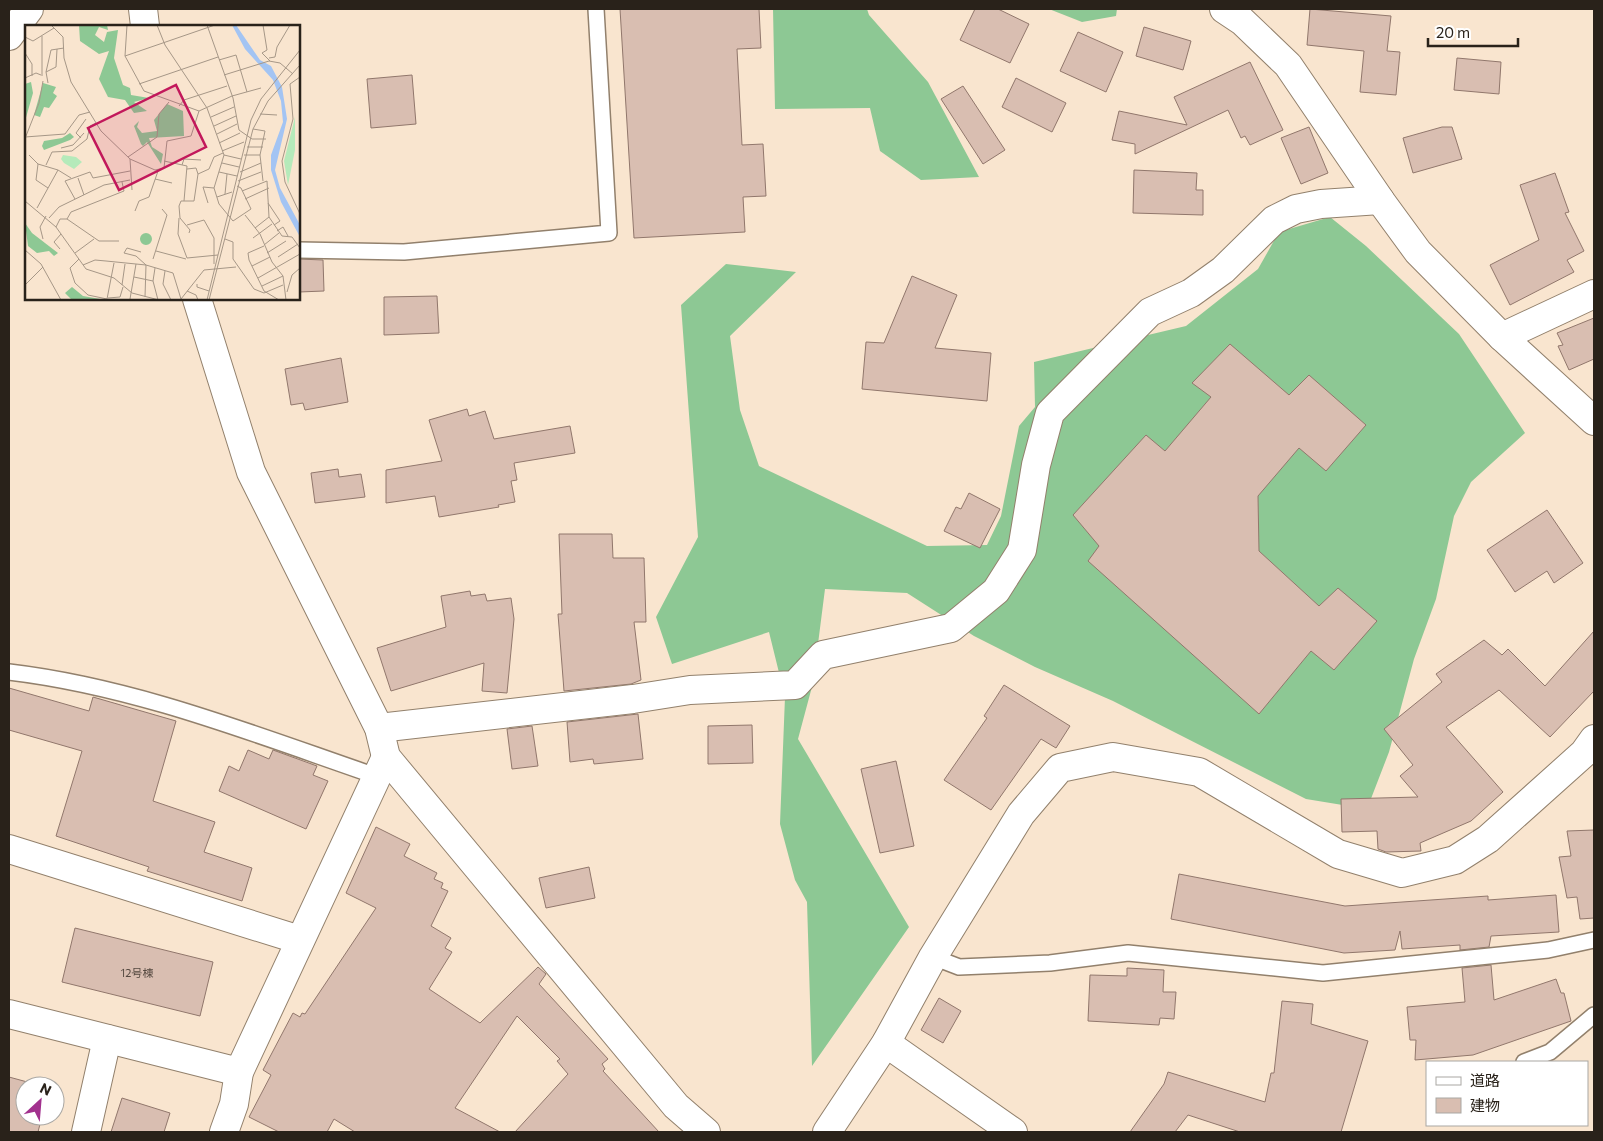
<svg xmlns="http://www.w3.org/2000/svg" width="1603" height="1141" viewBox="0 0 1603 1141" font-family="Commissioner,'Noto Sans JP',sans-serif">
<rect width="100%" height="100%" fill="#f9e5cf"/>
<g fill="#8dc894">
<polygon points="773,9 867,9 869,15 928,82 979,177 921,180 880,151 870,108 775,109"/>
<polygon points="1049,9 1117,9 1116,16 1082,22"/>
<polygon points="1330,217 1366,246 1459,334 1525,433 1471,482 1454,516 1436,599 1414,659 1389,752 1367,809 1306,799 1113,701 1035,667 974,636 907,593 825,589 813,683 798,739 909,927 812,1066 807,902 795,880 780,824 785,697 769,632 672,664 656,617 698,537 681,305 726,264 796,272 730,336 740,410 759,466 927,546 987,545 1001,516 1019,426 1035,407 1034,362 1186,326 1258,269 1279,232"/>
</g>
<g fill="#d9beb1" stroke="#91776c">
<polygon points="620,9 759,9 761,48 737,49 742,145 763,144 766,196 743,197 745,232 634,238"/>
<polygon points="975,9 998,9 1029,24 1010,63 960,40"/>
<polygon points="1310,9 1391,16 1387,51 1400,52 1396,95 1360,92 1364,51 1307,45"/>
<polygon points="1144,27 1191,41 1183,70 1136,56"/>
<polygon points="1078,32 1123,52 1106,92 1060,71"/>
<polygon points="1457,58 1501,62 1499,94 1454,90"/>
<polygon points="1250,62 1283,130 1250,145 1245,136 1241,138 1228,110 1135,154 1135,144 1112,140 1119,111 1187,125 1174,97"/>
<polygon points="412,75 416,124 371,128 367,79"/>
<polygon points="1016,78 1066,103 1052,132 1002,107"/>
<polygon points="963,86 1005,150 983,164 941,99"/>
<polygon points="1309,127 1328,173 1301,184 1281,138"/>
<polygon points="1442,127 1452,127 1462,159 1413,173 1403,138"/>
<polygon points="1134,170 1197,173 1196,190 1203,190 1203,215 1133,213"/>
<polygon points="1555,173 1569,212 1565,213 1584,251 1567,260 1574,272 1510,305 1490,265 1539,240 1520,185"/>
<polygon points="299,259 323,260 324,291 299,292"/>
<polygon points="912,276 957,295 935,348 991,353 987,401 862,389 866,342 884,343"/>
<polygon points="437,296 439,333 384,335 384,297"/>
<polygon points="1594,318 1594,359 1569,370 1558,346 1563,345 1557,333"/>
<polygon points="1230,344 1289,395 1309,375 1366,425 1326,471 1299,448 1258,496 1259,551 1319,606 1338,588 1377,621 1334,670 1311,651 1259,714 1088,561 1099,546 1073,515 1146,435 1165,451 1211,397 1192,383"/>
<polygon points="341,358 348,402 305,410 303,403 291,405 285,369"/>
<polygon points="467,409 469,416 485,411 494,439 570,426 575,453 514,463 517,480 511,481 515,502 498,505 499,507 439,517 435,496 386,503 386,470 442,461 429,420"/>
<polygon points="338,469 339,477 361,474 365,497 315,503 311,473"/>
<polygon points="969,493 1000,509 980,548 944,531 956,507 961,509"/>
<polygon points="1547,510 1583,563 1554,583 1547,571 1515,592 1487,550"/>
<polygon points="559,534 612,534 613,558 644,558 646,622 634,622 641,680 631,684 564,691 558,614 562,614"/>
<polygon points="470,591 471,596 485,594 487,601 511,598 514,619 507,693 482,691 484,663 391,691 377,648 446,627 441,596"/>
<polygon points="1594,631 1594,691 1550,737 1499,690 1446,727 1503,792 1471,821 1420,843 1421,851 1386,852 1378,849 1377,831 1342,832 1341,799 1418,797 1400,776 1413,765 1384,729 1442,682 1436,674 1484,640 1502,655 1508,649 1545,686"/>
<polygon points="1004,685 1070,726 1056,748 1041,739 991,810 944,780 987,718 984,716"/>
<polygon points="9,688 89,711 93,697 176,721 153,801 215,822 204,852 252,868 242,901 147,871 149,867 56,836 82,751 9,730"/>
<polygon points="638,714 643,759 594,764 593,759 570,762 567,722"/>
<polygon points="752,725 753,763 708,764 708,726"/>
<polygon points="532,726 538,766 512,769 507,729"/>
<polygon points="248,750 269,759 273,750 317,766 313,775 328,781 306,829 219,791 229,766 239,771"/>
<polygon points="896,761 914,846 880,853 861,769"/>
<polygon points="376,827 410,844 404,856 437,873 434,879 443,883 441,888 448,891 431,926 451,938 445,948 452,952 429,989 480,1023 538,967 546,974 539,984 608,1059 602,1064 605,1069 603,1071 659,1132 515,1132 568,1074 557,1061 560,1059 517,1016 455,1108 500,1132 355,1132 334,1119 327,1132 279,1132 249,1117 271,1075 263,1070 293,1013 300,1017 302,1013 305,1014 376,908 346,893"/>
<polygon points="1594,830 1594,918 1580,919 1577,897 1567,898 1559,857 1571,856 1567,831"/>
<polygon points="589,867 595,898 546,908 539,878"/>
<polygon points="1179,874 1345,906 1488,896 1488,900 1556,895 1559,932 1491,936 1489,947 1460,950 1460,945 1402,949 1400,931 1395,950 1344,953 1171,919"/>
<polygon points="75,928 213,962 200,1016 62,982"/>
<polygon points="1491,965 1494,1000 1556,979 1561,993 1564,993 1571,1021 1473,1055 1415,1060 1416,1040 1410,1040 1407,1007 1465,1002 1462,968"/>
<polygon points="1127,968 1164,970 1163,992 1176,992 1174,1019 1160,1018 1159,1025 1088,1021 1090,975 1127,976"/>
<polygon points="939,998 961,1011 943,1043 921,1030"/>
<polygon points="1282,1001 1313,1004 1311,1024 1368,1041 1341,1132 1240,1132 1188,1115 1175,1132 1130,1132 1164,1084 1168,1072 1265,1102 1271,1073 1274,1073"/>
<polygon points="9,1077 42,1086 25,1086 25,1116 42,1116 38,1132 9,1132"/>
<polygon points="122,1098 170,1113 164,1132 111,1132"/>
</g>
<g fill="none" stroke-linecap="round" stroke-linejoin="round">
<defs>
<g id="lane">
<polyline points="299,250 404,252 609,233 596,9"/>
<path d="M9,672c127,15 247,63 367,104"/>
<polyline points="933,957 959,967 1050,963 1128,953 1323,973 1548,950 1594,940"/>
<polyline points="1524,1062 1550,1052 1594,1015"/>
</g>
<g id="street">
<polyline points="1224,9 1242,21 1288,65 1380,200 1418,252 1502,337 1594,421"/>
<polyline points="9,36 29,9"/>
<polyline points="1502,337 1594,294"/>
<polyline points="379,728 633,699 690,690 795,685 823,655 951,628 996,591 1022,550 1036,465 1050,413 1150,312 1191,293 1223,270 1274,220 1296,209 1321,204 1380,200"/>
<polyline points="9,849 300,940"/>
<polyline points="886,1043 1013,1132"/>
<polyline points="86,1132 107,1039"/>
<polyline points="224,1132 234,1104 239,1072 386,757"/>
</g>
<g id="secondary">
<polyline points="143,9 145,26"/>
<polyline points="197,299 251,472 379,728 386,757 676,1106 706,1132"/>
<polyline points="9,1014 239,1072"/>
<polyline points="827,1132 886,1043 933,957 1021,814 1060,768 1113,757 1199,772 1338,854 1402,873 1455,860 1488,839 1584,753 1594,739"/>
</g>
</defs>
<use href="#lane" stroke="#92806c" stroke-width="18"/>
<use href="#street" stroke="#92806c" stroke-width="30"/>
<use href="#secondary" stroke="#92806c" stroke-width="30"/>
<use href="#lane" stroke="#fff" stroke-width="15"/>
<use href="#street" stroke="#fff" stroke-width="28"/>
<use href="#secondary" stroke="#fff" stroke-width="28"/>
</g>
<g text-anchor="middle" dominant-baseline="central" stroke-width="4.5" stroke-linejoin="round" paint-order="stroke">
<g font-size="11" fill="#554940">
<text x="137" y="972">12号棟</text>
</g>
</g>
<g transform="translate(25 25)">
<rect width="275" height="275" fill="#f9e5cf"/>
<path d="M270,92v33l-7,35 -4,-24zM38,130l13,2 6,5 -8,7 -10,-6 -3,-4z" fill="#b5eaba"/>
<path d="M54,0h28l1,5 -9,-3 -4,8 9,7 3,-10 11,-2 -4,28 9,27 7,3 1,7 18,3 -15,4 13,9 -13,2 -9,-13 -17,-3 -9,-18 10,-28 -10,3 -19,-13zM6,57l2,11 -8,28v-37zM18,58l13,4 -3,6 4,3 -8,12 -5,-1 -4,10 -6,-2zM142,79l16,7 1,25 -35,2 3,9 11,7 -2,10 -14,-22 -4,4 -2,-2 -7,-18 5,-5 -2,6 5,6 15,-2 -3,-11zM45,108l4,4 -4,3 -26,10 -2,-4 2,-5 18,-3zM0,198l7,10 26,20 -4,3 -5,-5 -12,2 -9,-7zM115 214a6 6 0 1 1 12 0a6 6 0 1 1-12 0ZM47,262l11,9 23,4h-34l-7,-7z" fill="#8dc894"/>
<path d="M207,0h4l24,35 11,6 11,21 5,32 -12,51 5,18 20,37v12l-19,-35 -10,-32v-15l12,-33 -2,-21 -8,-21 -28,-31z" fill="#a3c4f3"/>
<path fill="none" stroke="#a69787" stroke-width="1" d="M26,0l12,12 1,21 7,24 30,49 29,28 25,11 9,-2 3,-27 24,-5 8,-25 33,-15 29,-8M102,0l-2,31 19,35 55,20M132,0l8,20 42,63 17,47 17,4M182,0l26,73 6,32 13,9h14M238,0l4,25 -5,3 8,8M17,11v40M0,12l8,4 21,-13M0,28l7,11v12M100,31l90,-31M244,33l6,-1 2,-10 13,-22M194,35l17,-5 11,37M21,47l10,-5 1,-18M199,50l45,-14 11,2 13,11M275,52l-10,7 3,35 -11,42 3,21 15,32M0,53l11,-5 5,2M23,58l-2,-11 5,-22 13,-2M114,59l79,-27M154,81l5,-6 43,-14M235,89l17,1M186,92l23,-10M189,101l22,-10M228,104l12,2 -5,24 3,26M192,109l20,-10M1,111l13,-33 4,-22M0,112l40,-3 14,-19 11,-3M56,113l-5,-5 10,-14M194,118l21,-10M222,122h16M36,123l12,-3 11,-12M197,126l22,-9M4,130l9,9 -2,16 12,8M199,130l-10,33 5,16 14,17 18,-12 -10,-21 -4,-2M219,130h16M103,132l29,-20 2,-23 10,-12M105,134l2,31M139,136l23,5 -3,35M197,138l17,4M13,139l20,6M21,140l6,-13 20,-1 15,-12 3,-13 6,-3M157,140l2,-6 17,1M162,144l9,-1 2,6M194,147l18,4M215,147l21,-9M53,153l6,17M130,154l17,4M213,156l23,-9M217,166l25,-10 2,36 13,19 10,1 8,11M200,169l2,-20M192,172l15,-5M50,174l-10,-18 25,-9 3,6 37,-7M220,174l24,-11M0,176l31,26 30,42 28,9 18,15 27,7M183,178l-5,-16 11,1M243,178l12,18 -6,4M12,183l21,-38 13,8M110,186l4,-10 10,-4 9,-26M220,190l15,19 12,28 11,14 3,24M24,193l10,-11 45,-22 26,-5M154,193l-1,16 9,24 31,-3M42,194l4,-7 53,-21 -2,-9M162,200l17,-5 10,18v26M31,202l4,-8h7l32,22h20M230,203l14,-11M252,206l6,-4 5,9M164,208l1,-3 -10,-12 -1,-12 2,-5h13l4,-27 11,-5 5,-12 9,-4M228,213l19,-14M18,214l-3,-12 6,-11M200,214l8,3v17l21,30 10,4 19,-8M239,220l15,-12M239,221l-16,7 1,7 15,31 15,9M35,224l-6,-7 7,-8M0,225l16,14 20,36M131,226l30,8M116,227l-14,-4 -3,5 12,3 10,9 -1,32M50,228l19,-14M242,228l19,-12M253,232l20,-13M54,234l-9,9 5,15 13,12 19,4 7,-36M128,234l14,-44 -5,-6M58,240l12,-5 11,1 40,4 27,8 8,26M227,241l18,-9M130,243l-2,13 5,19M140,246l-2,13 8,16M109,252l19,4M233,253l42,-24M172,259v3l12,4M0,260l18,-18M97,260l3,-21M237,261l21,-10M162,266l9,4 2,5M262,267l5,-17 8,-7M83,273l12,-1 3,-10M105,274l6,-35M156,274l23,-29 32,-3M182,275l44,-180 10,-21 39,-49M184,275l44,-171 15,-28 32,-36"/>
<path fill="#c2185b" fill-opacity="0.15" stroke="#c2185b" stroke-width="2.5" d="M151,60l30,62 -87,43 -31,-62z"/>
<rect width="275" height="275" fill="none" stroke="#29221a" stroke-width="2.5"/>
</g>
<rect width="1603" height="1141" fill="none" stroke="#29221a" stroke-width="20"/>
<rect x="1426" y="1061" width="162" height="65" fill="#ffffff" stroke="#a9a7a3"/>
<rect x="1436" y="1077" width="25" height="8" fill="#ffffff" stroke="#a9a7a3"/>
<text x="1470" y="1086" font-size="15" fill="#29221a">道路</text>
<rect x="1436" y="1098" width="25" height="15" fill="#d9beb1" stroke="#a9a7a3"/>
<text x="1470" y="1111" font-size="15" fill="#29221a">建物</text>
<g transform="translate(40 1101) rotate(26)"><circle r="24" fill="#ffffff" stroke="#a9a7a3"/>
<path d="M0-4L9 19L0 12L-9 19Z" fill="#a2318e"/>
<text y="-8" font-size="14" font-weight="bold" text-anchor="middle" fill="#29221a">N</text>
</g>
<path d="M1428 38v8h90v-8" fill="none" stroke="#29221a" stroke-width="2.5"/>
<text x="1436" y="38" font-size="15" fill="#29221a" stroke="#ffffff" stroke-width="4" paint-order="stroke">20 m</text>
</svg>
